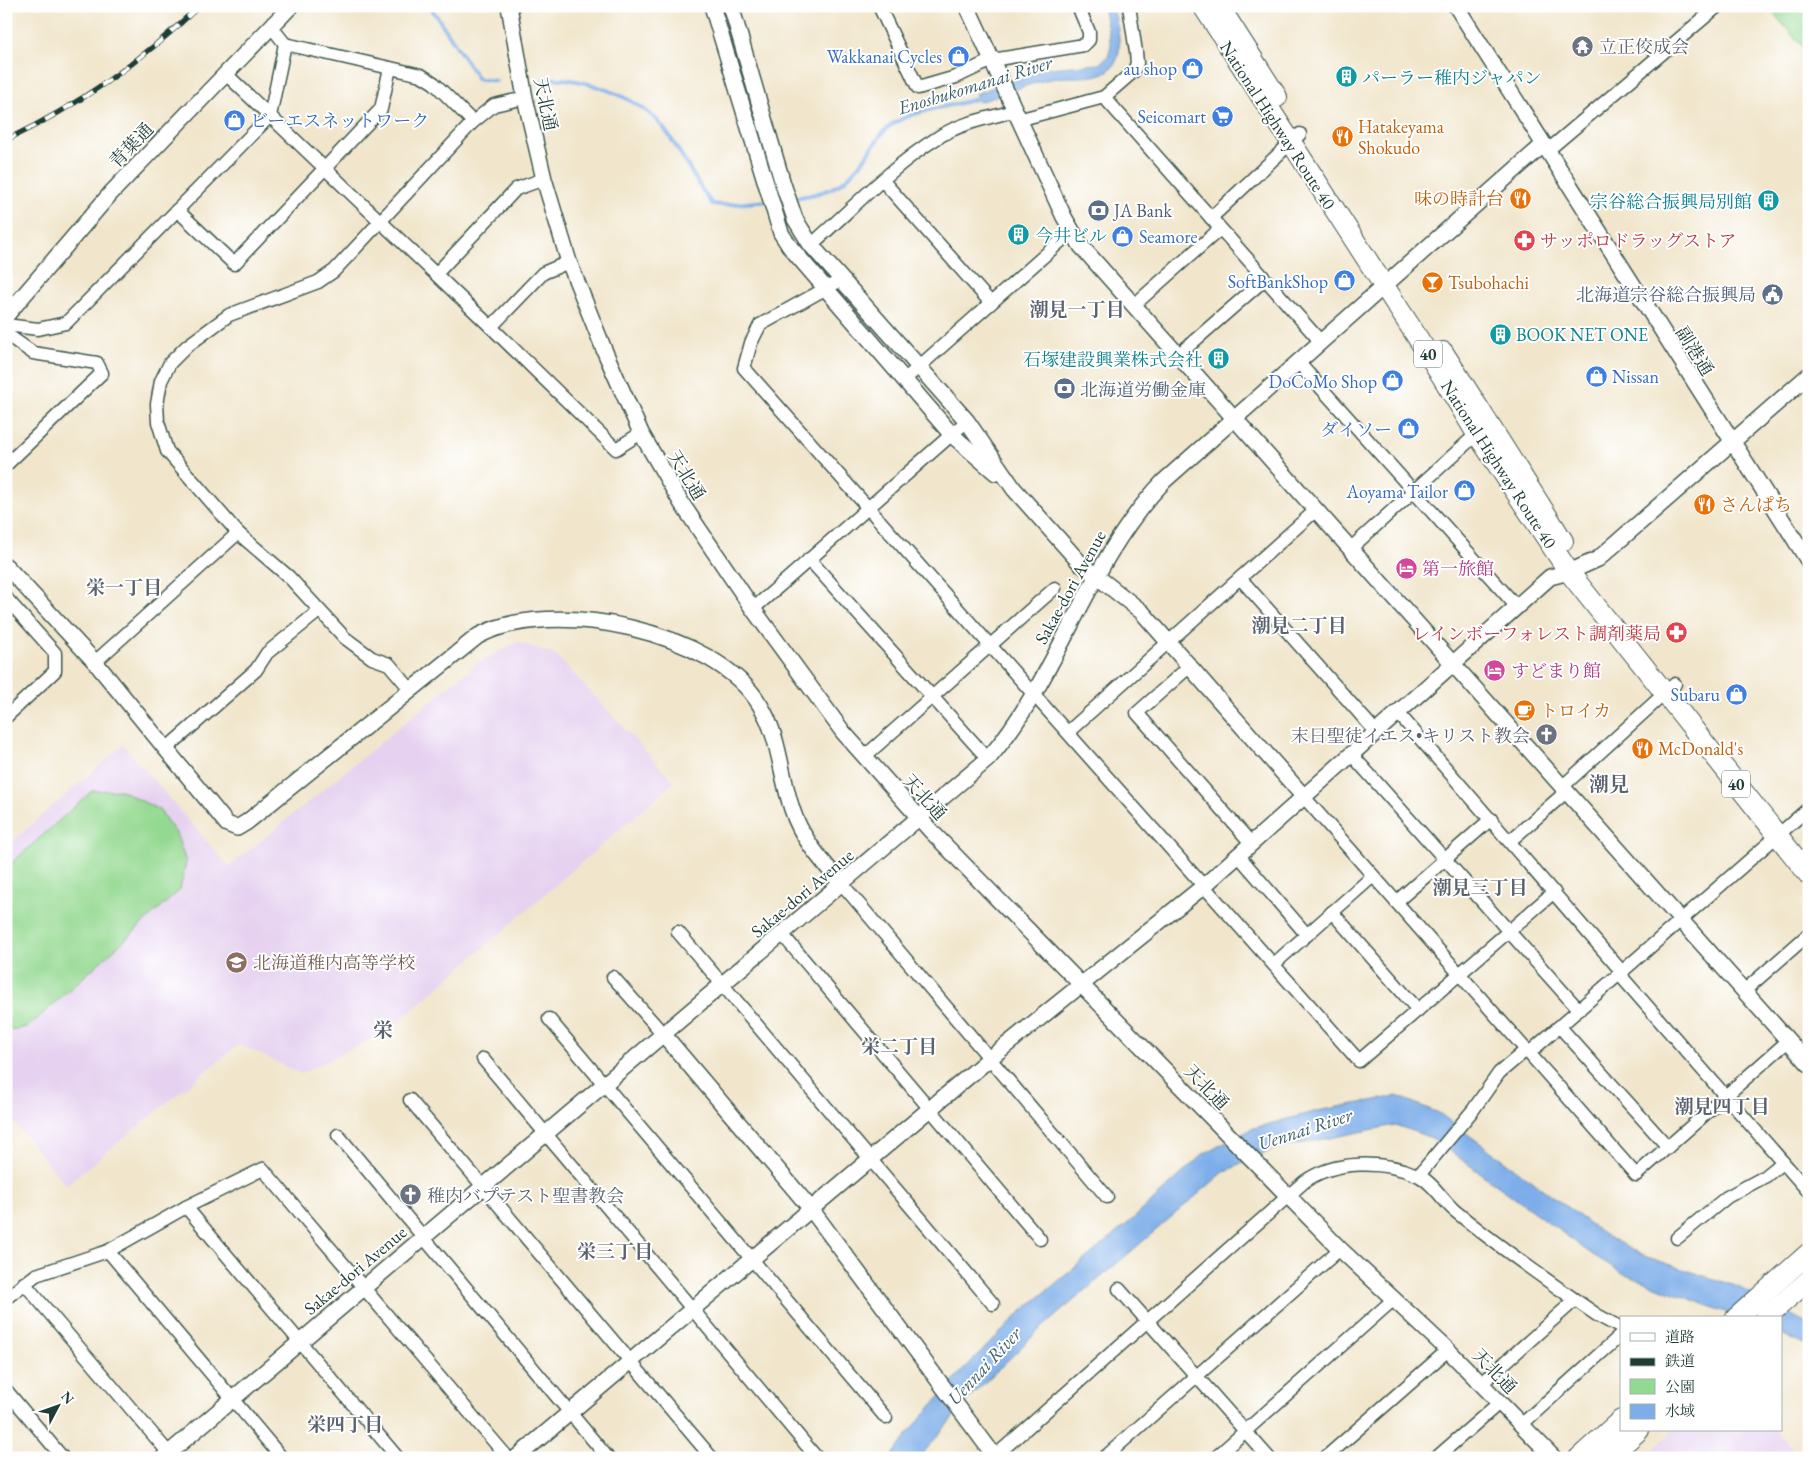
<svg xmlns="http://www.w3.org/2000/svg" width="1815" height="1464" viewBox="0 0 1815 1464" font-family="'EB Garamond','Noto Serif JP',serif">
<rect width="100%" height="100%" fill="#fff"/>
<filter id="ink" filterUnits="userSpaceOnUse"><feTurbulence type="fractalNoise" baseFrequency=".02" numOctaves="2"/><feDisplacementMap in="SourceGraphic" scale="10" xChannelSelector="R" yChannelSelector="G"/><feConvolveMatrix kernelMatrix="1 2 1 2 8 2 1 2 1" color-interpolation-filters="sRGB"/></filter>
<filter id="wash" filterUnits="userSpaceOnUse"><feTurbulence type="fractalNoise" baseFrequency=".0096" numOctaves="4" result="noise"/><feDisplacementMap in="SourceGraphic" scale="20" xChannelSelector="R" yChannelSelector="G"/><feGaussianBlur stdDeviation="1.12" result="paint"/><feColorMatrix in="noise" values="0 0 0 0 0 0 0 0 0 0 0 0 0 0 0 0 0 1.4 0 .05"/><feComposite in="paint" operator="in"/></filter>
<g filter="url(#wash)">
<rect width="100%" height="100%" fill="#f1e6cc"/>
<g fill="#e6d2f0">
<polygon points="518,642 556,655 674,782 389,1030 301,1074 239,1044 66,1185 6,1113 6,847 123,745 229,867 476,664"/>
<polygon points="1673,1430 1776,1430 1801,1458 1646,1458"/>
</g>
<g fill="#94d991" stroke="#5a8b62">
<polygon points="1767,6 1809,6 1809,54"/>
<polygon points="121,790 159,810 176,833 186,862 180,890 28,1027 6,1031 6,868 92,791"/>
</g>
<g fill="#7eaee9" stroke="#4e768e">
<path d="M1103,6h10c5,25 18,64 -19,70 -12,2 -25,0 -38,2 -25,4 -52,17 -77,24l-4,-8 72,-26 52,-4 9,-8 3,-11z"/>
<polygon points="1397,1096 1439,1113 1605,1235 1644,1256 1738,1287 1809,1324 1809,1347 1781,1334 1781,1318 1741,1318 1626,1275 1593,1255 1432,1138 1395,1125 1274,1149 1224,1172 1038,1331 973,1394 919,1458 891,1458 909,1432 961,1372 1020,1313 1133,1219 1203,1154 1254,1128 1317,1111"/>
</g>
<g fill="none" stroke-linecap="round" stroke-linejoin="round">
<g stroke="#7eaee9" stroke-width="4">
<polyline points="430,6 478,79 496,81"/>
<polyline points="6,9 13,6"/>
<path d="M544,79c36,-4 94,18 118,47 19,24 31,53 50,78l11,1 45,-4"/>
<path d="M792,198c43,-5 56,-15 80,-50 7,-11 14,-21 26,-27 26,-14 57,-14 84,-24"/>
</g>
</g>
</g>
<g filter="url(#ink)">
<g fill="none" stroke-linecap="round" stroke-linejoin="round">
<defs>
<g id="minor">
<polyline points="879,6 918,88 956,77 992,60 1084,45 1089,40 1089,32 1078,6"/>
<polyline points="285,44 421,75 434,83 473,122 334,271 318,282 229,315 187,346 170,363 161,381 157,404 158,422 167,451 238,533 289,577 345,638 372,658 389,664 411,690"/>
<polyline points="226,74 491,327 616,449 641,433"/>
<polyline points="1104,97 1321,342"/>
<polyline points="1018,120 1104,97 1134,71 1137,63 1136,52 1129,6"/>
<polyline points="473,122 494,105 525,98"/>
<polyline points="1547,151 1718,6"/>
<polyline points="883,181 991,303"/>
<polyline points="177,210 234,264 381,109 390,68"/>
<polyline points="1211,218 1300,134"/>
<path d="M811,245c41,-36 80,-78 126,-107 23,-15 51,-20 77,-27"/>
<polyline points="436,274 516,189 544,179"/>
<polyline points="841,280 760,325 751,343 744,368 1359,1061 1554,892"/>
<polyline points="1133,306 1220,229"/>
<polyline points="6,325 38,329 66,323 270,116 285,44 271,26"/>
<polyline points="491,327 543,273 569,262"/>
<polyline points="6,334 33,353 97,363 102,373 6,465"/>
<polyline points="1177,356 1265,279"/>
<polyline points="1298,362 1517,607"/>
<polyline points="904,380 1071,232"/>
<polyline points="1350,549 1481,430"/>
<polyline points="809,559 988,759"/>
<polyline points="1240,578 1377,733"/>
<polyline points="6,598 55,653 55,671 6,717"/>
<polyline points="753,609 967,421"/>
<polyline points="95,662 238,533"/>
<polyline points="1190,666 1137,713 1251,843"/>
<polyline points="1398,713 1623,973"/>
<polyline points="1068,732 1316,510"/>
<polyline points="166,749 256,670 267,653 319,611"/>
<polyline points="1352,755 1579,1010"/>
<polyline points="864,757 1055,588"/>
<polyline points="1563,786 1675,684"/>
<polyline points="1304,797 1636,1175 1788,1041"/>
<polyline points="1510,841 1567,791"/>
<polyline points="1238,855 1307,935"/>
<polyline points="842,884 1107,1197"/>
<polyline points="1396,902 1491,819"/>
<polyline points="1332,912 1418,1010"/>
<polyline points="678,932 993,1304"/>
<polyline points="782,934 1040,1239"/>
<polyline points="1274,964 1373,876"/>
<polyline points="1620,975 1809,1192"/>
<polyline points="613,977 664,1035"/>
<polyline points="1744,991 1809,934"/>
<polyline points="549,1019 886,1418"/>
<polyline points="1560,1027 1668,1147"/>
<polyline points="1529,1053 1809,808"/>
<polyline points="483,1059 817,1458"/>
<polyline points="410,1100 712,1458"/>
<polyline points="338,1135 608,1458"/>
<polyline points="1419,1175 1473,1110 1499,1073 1526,1050"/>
<polyline points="186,1207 398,1458"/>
<polyline points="1677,1238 1727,1197 1766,1176 1783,1162"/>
<polyline points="108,1251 282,1458"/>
<polyline points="24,1283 173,1458"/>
<polyline points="1119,1289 1269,1458"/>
<polyline points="6,1298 36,1275 108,1251 186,1207 263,1169 508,1458"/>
<polyline points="1481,1384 1575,1300"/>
<polyline points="6,1390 63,1458"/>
<polyline points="1521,1425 1621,1335"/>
<path d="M993,1458l311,-276c30,-22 79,-22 113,-7 15,6 26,26 38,36 45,37 94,71 142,104l24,13"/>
<polyline points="1104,1458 1340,1249"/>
<polyline points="1215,1458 1394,1299"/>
<polyline points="1325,1458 1448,1350"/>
<polyline points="1436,1458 1499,1403"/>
</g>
<g id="tertiary">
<polyline points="509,6 525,98 544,179 569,262 605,352 641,433 682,504 753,609 843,732 931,831 1340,1249 1448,1350 1554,1458"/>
<polyline points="712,6 781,233 790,247 952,435 996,473"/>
<polyline points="731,6 783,184 795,219 811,245 967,421 1014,489 1081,564 1142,612 1304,797"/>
<polyline points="967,6 1064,217 1081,246 1809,1064"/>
<polyline points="1456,6 1809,562"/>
<polyline points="6,316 111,193 291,6"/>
<path d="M6,566l89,96 132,162 10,4 10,-6 231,-186c74,-40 238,-5 282,69 20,32 20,69 32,104 9,29 30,52 50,75"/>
<polyline points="664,1035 811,1209 996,1458"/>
<path d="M163,1458l825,-699c73,-85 98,-197 176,-278l379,-336"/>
<polyline points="516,1458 989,1059 1205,885 1550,577 1569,572 1598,559 1809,375"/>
</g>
<g id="trunk">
<polyline points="1203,6 1432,360 1477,434 1569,572 1809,875"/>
<polyline points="1219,6 1277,97"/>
<polyline points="1443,352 1563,541"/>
<polyline points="1736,1318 1809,1253"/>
<polyline points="1765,1318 1809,1280"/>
<polyline points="1579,1458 1621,1420"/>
<polyline points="1608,1458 1639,1430"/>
</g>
</defs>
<use href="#minor" stroke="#3e564b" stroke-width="15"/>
<use href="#tertiary" stroke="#3e564b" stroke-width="18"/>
<use href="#trunk" stroke="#3e564b" stroke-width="22"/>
<use href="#minor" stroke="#fff" stroke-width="12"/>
<use href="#tertiary" stroke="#fff" stroke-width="15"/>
<use href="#trunk" stroke="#fff" stroke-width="20"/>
<defs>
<path id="rail" d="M6,140c72,-34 136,-79 193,-134"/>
</defs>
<use href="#rail" stroke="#1f3d34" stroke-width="5.5"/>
<use href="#rail" stroke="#fff" stroke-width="4" stroke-dasharray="11" stroke-linecap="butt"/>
</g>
</g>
<defs>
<symbol id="temple-disc" viewBox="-11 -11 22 22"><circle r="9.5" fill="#6b7280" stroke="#fff"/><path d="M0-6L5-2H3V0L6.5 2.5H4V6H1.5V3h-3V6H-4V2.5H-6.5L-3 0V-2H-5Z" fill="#fff"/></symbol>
<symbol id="shop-disc" viewBox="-11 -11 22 22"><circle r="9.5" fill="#3f7fe0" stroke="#fff"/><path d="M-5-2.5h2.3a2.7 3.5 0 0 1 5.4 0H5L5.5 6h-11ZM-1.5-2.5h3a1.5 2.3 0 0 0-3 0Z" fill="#fff"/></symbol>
<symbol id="building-disc" viewBox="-11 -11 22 22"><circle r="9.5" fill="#0f9aa8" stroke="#fff"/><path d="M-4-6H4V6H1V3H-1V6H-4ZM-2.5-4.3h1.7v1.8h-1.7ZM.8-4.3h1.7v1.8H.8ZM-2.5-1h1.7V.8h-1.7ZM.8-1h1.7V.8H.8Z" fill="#fff"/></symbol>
<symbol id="supermarket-disc" viewBox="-11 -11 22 22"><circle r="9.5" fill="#3f7fe0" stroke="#fff"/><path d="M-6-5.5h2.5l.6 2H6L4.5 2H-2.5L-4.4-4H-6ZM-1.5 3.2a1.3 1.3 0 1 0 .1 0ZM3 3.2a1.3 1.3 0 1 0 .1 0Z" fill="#fff"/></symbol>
<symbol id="restaurant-disc" viewBox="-11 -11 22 22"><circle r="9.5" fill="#e8710a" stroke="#fff"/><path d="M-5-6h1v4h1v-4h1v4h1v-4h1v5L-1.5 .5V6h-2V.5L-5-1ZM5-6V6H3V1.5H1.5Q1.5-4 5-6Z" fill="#fff"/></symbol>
<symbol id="bank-disc" viewBox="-11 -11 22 22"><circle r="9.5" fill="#5c6f8a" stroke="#fff"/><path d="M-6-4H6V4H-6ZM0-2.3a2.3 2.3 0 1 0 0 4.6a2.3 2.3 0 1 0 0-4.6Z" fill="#fff"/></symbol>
<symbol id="pharmacy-disc" viewBox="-11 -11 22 22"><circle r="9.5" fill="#e0444e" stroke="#fff"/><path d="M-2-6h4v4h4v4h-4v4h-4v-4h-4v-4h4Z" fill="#fff"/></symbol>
<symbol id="bar-disc" viewBox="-11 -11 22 22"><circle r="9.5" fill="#e8710a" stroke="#fff"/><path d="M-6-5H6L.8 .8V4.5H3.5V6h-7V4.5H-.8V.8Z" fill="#fff"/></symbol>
<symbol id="civic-disc" viewBox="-11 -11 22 22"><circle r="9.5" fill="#5c6f8a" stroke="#fff"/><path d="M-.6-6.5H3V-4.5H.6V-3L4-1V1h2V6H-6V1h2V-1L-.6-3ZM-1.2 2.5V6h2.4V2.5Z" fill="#fff"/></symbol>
<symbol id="hotel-disc" viewBox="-11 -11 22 22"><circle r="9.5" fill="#d1479c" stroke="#fff"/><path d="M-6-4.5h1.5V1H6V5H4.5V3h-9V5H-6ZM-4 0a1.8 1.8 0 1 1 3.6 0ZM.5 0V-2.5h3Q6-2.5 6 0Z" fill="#fff"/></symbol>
<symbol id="cafe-disc" viewBox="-11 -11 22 22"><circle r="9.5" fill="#e8710a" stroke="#fff"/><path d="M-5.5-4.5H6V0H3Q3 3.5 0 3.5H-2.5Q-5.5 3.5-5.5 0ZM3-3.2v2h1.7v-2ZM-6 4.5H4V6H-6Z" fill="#fff"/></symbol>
<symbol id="church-disc" viewBox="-11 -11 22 22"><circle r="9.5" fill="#6b7280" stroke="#fff"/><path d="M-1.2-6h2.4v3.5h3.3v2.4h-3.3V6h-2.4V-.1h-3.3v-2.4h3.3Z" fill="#fff"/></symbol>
<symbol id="school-disc" viewBox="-11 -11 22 22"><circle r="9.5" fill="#8d6e63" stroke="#fff"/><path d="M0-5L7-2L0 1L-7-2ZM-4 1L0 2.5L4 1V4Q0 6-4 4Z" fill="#fff"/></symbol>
</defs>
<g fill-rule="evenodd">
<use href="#temple-disc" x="1570" y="34" width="25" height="25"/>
<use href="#shop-disc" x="946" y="44" width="25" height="25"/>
<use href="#shop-disc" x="1180" y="56" width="25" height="25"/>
<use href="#building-disc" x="1334" y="64" width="25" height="25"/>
<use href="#supermarket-disc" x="1210" y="104" width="25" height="25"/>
<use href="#shop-disc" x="222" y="108" width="25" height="25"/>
<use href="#restaurant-disc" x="1330" y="124" width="25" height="25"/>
<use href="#restaurant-disc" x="1508" y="186" width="25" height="25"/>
<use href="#building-disc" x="1756" y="188" width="25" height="25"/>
<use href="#bank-disc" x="1086" y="198" width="25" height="25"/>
<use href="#building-disc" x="1006" y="222" width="25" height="25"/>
<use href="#shop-disc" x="1110" y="224" width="25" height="25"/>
<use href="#pharmacy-disc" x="1512" y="228" width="25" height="25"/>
<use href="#shop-disc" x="1332" y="268" width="25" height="25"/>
<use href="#bar-disc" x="1420" y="270" width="25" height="25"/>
<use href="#civic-disc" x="1760" y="282" width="25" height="25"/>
<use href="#building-disc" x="1488" y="322" width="25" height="25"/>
<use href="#building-disc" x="1206" y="346" width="25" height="25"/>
<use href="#shop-disc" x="1584" y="364" width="25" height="25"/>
<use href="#shop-disc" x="1380" y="368" width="25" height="25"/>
<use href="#bank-disc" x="1052" y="376" width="25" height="25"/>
<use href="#shop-disc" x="1396" y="416" width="25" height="25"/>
<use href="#shop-disc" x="1452" y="478" width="25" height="25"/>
<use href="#restaurant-disc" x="1692" y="492" width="25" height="25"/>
<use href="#hotel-disc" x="1394" y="556" width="25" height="25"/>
<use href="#pharmacy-disc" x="1664" y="620" width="25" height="25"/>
<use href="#hotel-disc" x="1482" y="658" width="25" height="25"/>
<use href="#shop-disc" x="1724" y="682" width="25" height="25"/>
<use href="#cafe-disc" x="1512" y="698" width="25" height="25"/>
<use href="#church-disc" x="1534" y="722" width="25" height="25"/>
<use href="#restaurant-disc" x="1630" y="736" width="25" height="25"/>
<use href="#school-disc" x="224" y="950" width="25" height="25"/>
<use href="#church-disc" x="398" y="1182" width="25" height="25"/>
</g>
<g text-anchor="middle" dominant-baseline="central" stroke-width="4" stroke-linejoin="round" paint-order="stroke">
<g fill="#fff" stroke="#627771" stroke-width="1">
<rect x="1414" y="340.5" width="28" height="27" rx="4"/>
<rect x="1722" y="770.5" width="28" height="27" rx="4"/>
</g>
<g font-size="16" font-weight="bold" fill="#1f3d34">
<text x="1428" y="354">40</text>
<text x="1736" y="784">40</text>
</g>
<g font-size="18" fill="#5b616d" stroke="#fff" text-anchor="start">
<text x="1599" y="46">立正佼成会</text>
<text x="1530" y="735" text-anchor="end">末日聖徒イエス•キリスト教会</text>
<text x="427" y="1195">稚内バプテスト聖書教会</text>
</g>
<g font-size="18" fill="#366cbe" stroke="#fff" text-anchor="end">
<text x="942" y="56">Wakkanai Cycles</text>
<text x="1177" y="68">au shop</text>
<text x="1206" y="116">Seicomart</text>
<text x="250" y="120" text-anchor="start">ビーエスネットワーク</text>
<text x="1139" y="236" text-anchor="start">Seamore</text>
<text x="1328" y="281">SoftBankShop</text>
<text x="1612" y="376" text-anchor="start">Nissan</text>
<text x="1377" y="381">DoCoMo Shop</text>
<text x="1392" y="429">ダイソー</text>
<text x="1448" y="491">Aoyama Tailor</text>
<text x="1720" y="694">Subaru</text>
</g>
<g font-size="18" fill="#0d838f" stroke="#fff" text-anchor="start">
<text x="1362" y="77">パーラー稚内ジャパン</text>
<text x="1752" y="201" text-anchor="end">宗谷総合振興局別館</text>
<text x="1035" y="235">今井ビル</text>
<text x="1516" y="334">BOOK NET ONE</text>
<text x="1203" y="359" text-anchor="end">石塚建設興業株式会社</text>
</g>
<g font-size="18" fill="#1f3d34" stroke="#fff">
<text transform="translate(546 104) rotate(78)">天北通</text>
<text transform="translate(1278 125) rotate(57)">National Highway Route 40</text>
<text transform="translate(131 145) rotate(-46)">青葉通</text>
<text transform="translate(1695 351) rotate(58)">副港通</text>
<text transform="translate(1499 464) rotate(57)">National Highway Route 40</text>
<text transform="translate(687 475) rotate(59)">天北通</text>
<text transform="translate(1070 587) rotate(-61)">Sakae-dori Avenue</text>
<text transform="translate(925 797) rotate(48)">天北通</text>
<text transform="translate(802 893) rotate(-40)">Sakae-dori Avenue</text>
<text transform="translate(1207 1087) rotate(46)">天北通</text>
<text transform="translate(355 1270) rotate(-40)">Sakae-dori Avenue</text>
<text transform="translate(1495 1371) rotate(46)">天北通</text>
</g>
<g font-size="18" fill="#c56008" stroke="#fff" text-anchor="start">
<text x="1358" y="126">Hatakeyama<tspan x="1358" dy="21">Shokudo</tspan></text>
<text x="1504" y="198" text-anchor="end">味の時計台</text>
<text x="1448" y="282">Tsubohachi</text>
<text x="1720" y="504">さんぱち</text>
<text x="1540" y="710">トロイカ</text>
<text x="1658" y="748">McDonald's</text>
</g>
<g font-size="18" fill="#4e5e75" stroke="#fff" text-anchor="start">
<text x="1114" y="210">JA Bank</text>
<text x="1756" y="294" text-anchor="end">北海道宗谷総合振興局</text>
<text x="1080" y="389">北海道労働金庫</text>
</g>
<g font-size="18" fill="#be3a42" stroke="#fff" text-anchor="start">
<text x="1540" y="240">サッポロドラッグストア</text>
<text x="1661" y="633" text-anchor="end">レインボーフォレスト調剤薬局</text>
</g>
<g font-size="18" fill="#b23c85" stroke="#fff" text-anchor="start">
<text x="1422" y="568">第一旅館</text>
<text x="1511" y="670">すどまり館</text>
</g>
<g font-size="18" fill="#785e54" stroke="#fff" text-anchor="start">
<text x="253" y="962">北海道稚内高等学校</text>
</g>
<g font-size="19" font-style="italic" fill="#3c5f6a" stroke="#fff">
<text transform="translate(975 85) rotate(-17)">Enoshukomanai River</text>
<text transform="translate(1305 1129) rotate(-18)">Uennai River</text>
<text transform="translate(984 1366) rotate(-47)">Uennai River</text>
</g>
<g font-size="19" font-weight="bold" fill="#5a626d" stroke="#fff">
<text x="1077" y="309">潮見一丁目</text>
<text x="124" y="587">栄一丁目</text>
<text x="1299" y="625">潮見二丁目</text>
<text x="1480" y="887">潮見三丁目</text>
<text x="899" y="1046">栄二丁目</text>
<text x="1722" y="1106">潮見四丁目</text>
<text x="615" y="1251">栄三丁目</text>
<text x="345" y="1424">栄四丁目</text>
</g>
<g font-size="20" font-weight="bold" fill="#5a626d" stroke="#fff">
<text x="1609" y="784">潮見</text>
<text x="383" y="1030">栄</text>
</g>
</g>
<rect width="1815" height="1464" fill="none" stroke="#fff" stroke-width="25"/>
<rect x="1620" y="1316" width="162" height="115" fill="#ffffff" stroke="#a5b1ae"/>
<rect x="1630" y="1333" width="25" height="8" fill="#ffffff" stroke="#a5b1ae"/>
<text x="1665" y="1342" font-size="15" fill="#1f3d34">道路</text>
<rect x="1630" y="1358" width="25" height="8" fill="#1f3d34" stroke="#a5b1ae"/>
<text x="1665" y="1366" font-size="15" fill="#1f3d34">鉄道</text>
<rect x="1630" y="1379" width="25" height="15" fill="#94d991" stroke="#a5b1ae"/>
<text x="1665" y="1392" font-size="15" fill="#1f3d34">公園</text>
<rect x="1630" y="1404" width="25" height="15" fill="#7eaee9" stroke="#a5b1ae"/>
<text x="1665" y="1416" font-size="15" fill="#1f3d34">水域</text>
<g transform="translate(58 1406) rotate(49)" stroke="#ffffff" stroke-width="4" paint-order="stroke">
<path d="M0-4L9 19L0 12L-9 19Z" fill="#1f3d34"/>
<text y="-8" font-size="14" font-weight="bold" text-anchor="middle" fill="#1f3d34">N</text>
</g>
</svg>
